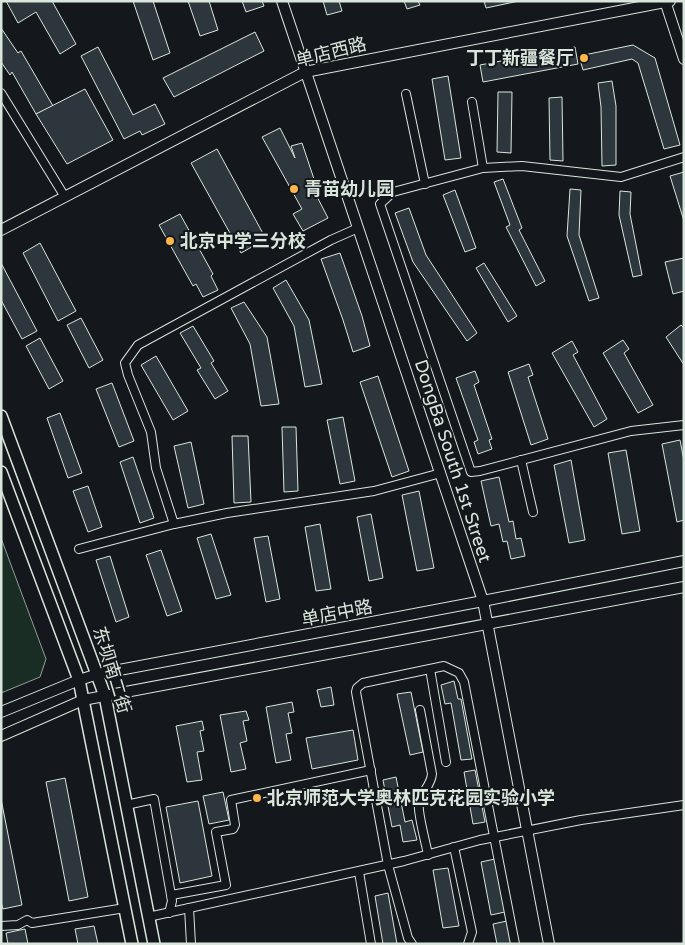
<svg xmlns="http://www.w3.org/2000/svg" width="685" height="945" viewBox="0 0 685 945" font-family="'Varela Round','Noto Sans SC',sans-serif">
<rect width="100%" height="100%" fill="#14181c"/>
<polygon fill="#1a2d24" stroke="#939e99" points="1,538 46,659 40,677 1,693"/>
<g fill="#2c363c" stroke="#d8e6dc">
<polygon points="6,1 52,1 76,44 60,54 36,12 18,23"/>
<polygon points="133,1 153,1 170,53 153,60"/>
<polygon points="188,1 209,1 218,30 200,36"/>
<polygon points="242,1 262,1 264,6 246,12"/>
<polygon points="323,1 339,1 342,11 327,15"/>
<polygon points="404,1 418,1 420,5 407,9"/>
<polygon points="484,1 519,1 486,8"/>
<polygon points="1,28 18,53 21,51 53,106 36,114 12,72 10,75 1,62"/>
<polygon points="255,32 264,51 174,97 163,78"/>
<polygon points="633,45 655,58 680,145 664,149 638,63 632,59 583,70 579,56"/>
<polygon points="98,47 133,115 155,104 165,124 142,135 140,131 124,139 81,56"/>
<polygon points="575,47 578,64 483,82 480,65"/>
<polygon points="448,76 461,158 445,160 432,79"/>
<polygon points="612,81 616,106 616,165 602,166 601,107 598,83"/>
<polygon points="85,89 113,140 67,164 36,114"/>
<polygon points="498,92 512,92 511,153 497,152"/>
<polygon points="562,97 563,161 550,160 549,98"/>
<polygon points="280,128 295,158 291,146 302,143 315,182 310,183 328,218 303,231 293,214 302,209 262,137"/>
<polygon points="217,149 266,239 241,253 191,163"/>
<polygon points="684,172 684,221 670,176"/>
<polygon points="503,179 522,228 519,230 545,281 536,286 506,227 510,225 494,182"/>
<polygon points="570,189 581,190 579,235 599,298 589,301 567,236"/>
<polygon points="455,190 476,248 465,252 443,195"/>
<polygon points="620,191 631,192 630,214 642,275 633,277 619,215"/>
<polygon points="409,208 426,255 477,333 467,341 413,262 395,213"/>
<polygon points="180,214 213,274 211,276 218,290 203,297 196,284 193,286 159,225"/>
<polygon points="40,243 76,311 58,321 23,253"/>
<polygon points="340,253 362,316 370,346 353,352 343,320 321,259"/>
<polygon points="684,258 684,291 673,294 665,262"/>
<polygon points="1,263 37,331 22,339 1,300"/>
<polygon points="484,263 517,316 508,322 476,268"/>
<polygon points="286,280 309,320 322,384 305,387 294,326 273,288"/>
<polygon points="244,302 267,337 279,404 261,406 250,344 231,308"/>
<polygon points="81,318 103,360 89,368 67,325"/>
<polygon points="681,325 684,328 684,365 666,337"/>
<polygon points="193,326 214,361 211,363 228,391 215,399 197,370 201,368 180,333"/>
<polygon points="40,338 63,381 49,389 26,346"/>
<polygon points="623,340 629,349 624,353 653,405 638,413 603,353"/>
<polygon points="572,341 578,352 573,355 607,419 594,427 552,353"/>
<polygon points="156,356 188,411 173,420 141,365"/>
<polygon points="529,364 533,375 528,377 548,439 531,445 508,372"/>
<polygon points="475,371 479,382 474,385 492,439 489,440 492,449 478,454 474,442 478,440 456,378"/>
<polygon points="378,376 409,471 392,477 360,382"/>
<polygon points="112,383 134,441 119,447 96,389"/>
<polygon points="60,413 82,473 68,478 47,418"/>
<polygon points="343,417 355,481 340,484 327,420"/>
<polygon points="282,427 296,427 298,491 284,492"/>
<polygon points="232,436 248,436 251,502 234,503"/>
<polygon points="680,440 684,461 684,520 677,522 662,444"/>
<polygon points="191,442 204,504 188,508 174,446"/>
<polygon points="626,450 640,531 622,534 608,453"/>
<polygon points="133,457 154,518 140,523 120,462"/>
<polygon points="571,460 585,540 569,543 554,465"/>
<polygon points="499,477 509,522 513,521 516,539 521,538 525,556 511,559 507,541 503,542 499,524 491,526 481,481"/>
<polygon points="88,486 102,527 88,532 73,491"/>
<polygon points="419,491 434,568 417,571 402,495"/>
<polygon points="371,514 383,578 369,581 357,517"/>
<polygon points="320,524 331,589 316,591 305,527"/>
<polygon points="211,534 231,595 216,599 197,538"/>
<polygon points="268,536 280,599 266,602 254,538"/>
<polygon points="161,550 182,611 167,616 146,555"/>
<polygon points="110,556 129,617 116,622 96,560"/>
<polygon points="454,681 458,699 461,699 472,759 461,760 451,703 445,704 441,685"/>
<polygon points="331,687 334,705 321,707 317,690"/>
<polygon points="411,692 423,752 410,755 397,694"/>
<polygon points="292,702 294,712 288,713 292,733 286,734 291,760 276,763 266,707"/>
<polygon points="246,711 249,720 243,721 247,741 240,743 246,769 231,772 220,715"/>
<polygon points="202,721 204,730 200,731 204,751 197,752 202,780 187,782 176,726"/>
<polygon points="353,730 358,760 312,769 306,738"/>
<polygon points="475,770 485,822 473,824 464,772"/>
<polygon points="396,777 405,822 412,820 417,840 403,842 400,825 392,827 383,780"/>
<polygon points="65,778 88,897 69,901 46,782"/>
<polygon points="223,792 229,820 209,824 203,796"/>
<polygon points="1,799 22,905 3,909 1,902"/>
<polygon points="198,801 212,876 180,883 166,807"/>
<polygon points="495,859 505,912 491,915 481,862"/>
<polygon points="448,868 459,926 443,928 433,870"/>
<polygon points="388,893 397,944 383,944 375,896"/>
<polygon points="507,921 512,944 497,944 493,924"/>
<polygon points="94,926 98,944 78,944 75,929"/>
<polygon points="25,929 28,944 8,944 6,933"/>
</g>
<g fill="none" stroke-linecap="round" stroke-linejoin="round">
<defs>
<g id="minor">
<polyline points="1,93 65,197"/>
<polyline points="406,94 425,184"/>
<polyline points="472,102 483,168"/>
<polyline points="684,157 621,177 522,166 483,168 393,192 380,204 471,472 480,471 631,431 684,425"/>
<polyline points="358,228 331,240 138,345 125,363 128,375 151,432 156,468 174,524 227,513 374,491 441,473"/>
<polyline points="521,460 533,512"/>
<polyline points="79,549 174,524"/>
<polyline points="430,669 446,762"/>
<path d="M420,710l12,64c-1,12 -11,18 -13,29 -2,9 7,40 9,52"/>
<polyline points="126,805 154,799 171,895 177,894 226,885 216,832 233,829 235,825 231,800 371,770"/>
<polyline points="454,847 472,932 468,944"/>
<polyline points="359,872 371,944"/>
<polyline points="189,908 191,944"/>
<polyline points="169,913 172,901 171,895"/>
<polyline points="148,917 404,861 480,840 581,820 684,805"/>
<polyline points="1,926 18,925 27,920 32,923 125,908"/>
<polyline points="412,944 408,938 388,865 356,692 357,688 363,683 444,666 459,673 464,682 515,944"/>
</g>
<g id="tertiary">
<polyline points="282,1 483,601 549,944"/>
<polyline points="665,1 684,59"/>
<polyline points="1,230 305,72 670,1"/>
<polyline points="1,712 79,680 98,674 483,601 684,561"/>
<polyline points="1,736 83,700 684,587"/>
</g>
<g id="secondary">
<polyline points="1,416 105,696 154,944"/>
<polyline points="1,472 79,680 132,944"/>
</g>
</defs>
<use href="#minor" stroke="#d8e6dc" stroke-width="10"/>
<use href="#tertiary" stroke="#d8e6dc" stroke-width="12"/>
<use href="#secondary" stroke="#d8e6dc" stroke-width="14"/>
<use href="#minor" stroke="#14181c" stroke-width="8"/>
<use href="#tertiary" stroke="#14181c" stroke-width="10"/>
<use href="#secondary" stroke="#14181c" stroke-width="11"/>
</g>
<g fill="#ffb74d" stroke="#14181c" stroke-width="2">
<circle cx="584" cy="58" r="5"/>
<circle cx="294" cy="189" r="5"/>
<circle cx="170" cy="241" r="5"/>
<circle cx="257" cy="798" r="5"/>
</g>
<g text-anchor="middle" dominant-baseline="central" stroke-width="4" stroke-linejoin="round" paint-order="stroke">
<g font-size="18" fill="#d8e6dc" stroke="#14181c">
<text transform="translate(331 52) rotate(-14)">单店西路</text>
<text transform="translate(453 461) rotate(72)">DongBa South 1st Street</text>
<text transform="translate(337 613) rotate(-11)">单店中路</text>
<text transform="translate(112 670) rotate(73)">东坝南二街</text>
</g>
<g font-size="18" font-weight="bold" fill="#d8e6dc" stroke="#14181c" text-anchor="start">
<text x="574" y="58" text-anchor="end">丁丁新疆餐厅</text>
<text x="304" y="189">青苗幼儿园</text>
<text x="180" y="241">北京中学三分校</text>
<text x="267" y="798">北京师范大学奥林匹克花园实验小学</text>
</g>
</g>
<rect width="685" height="945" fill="none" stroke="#d8e6dc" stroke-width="5"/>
</svg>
